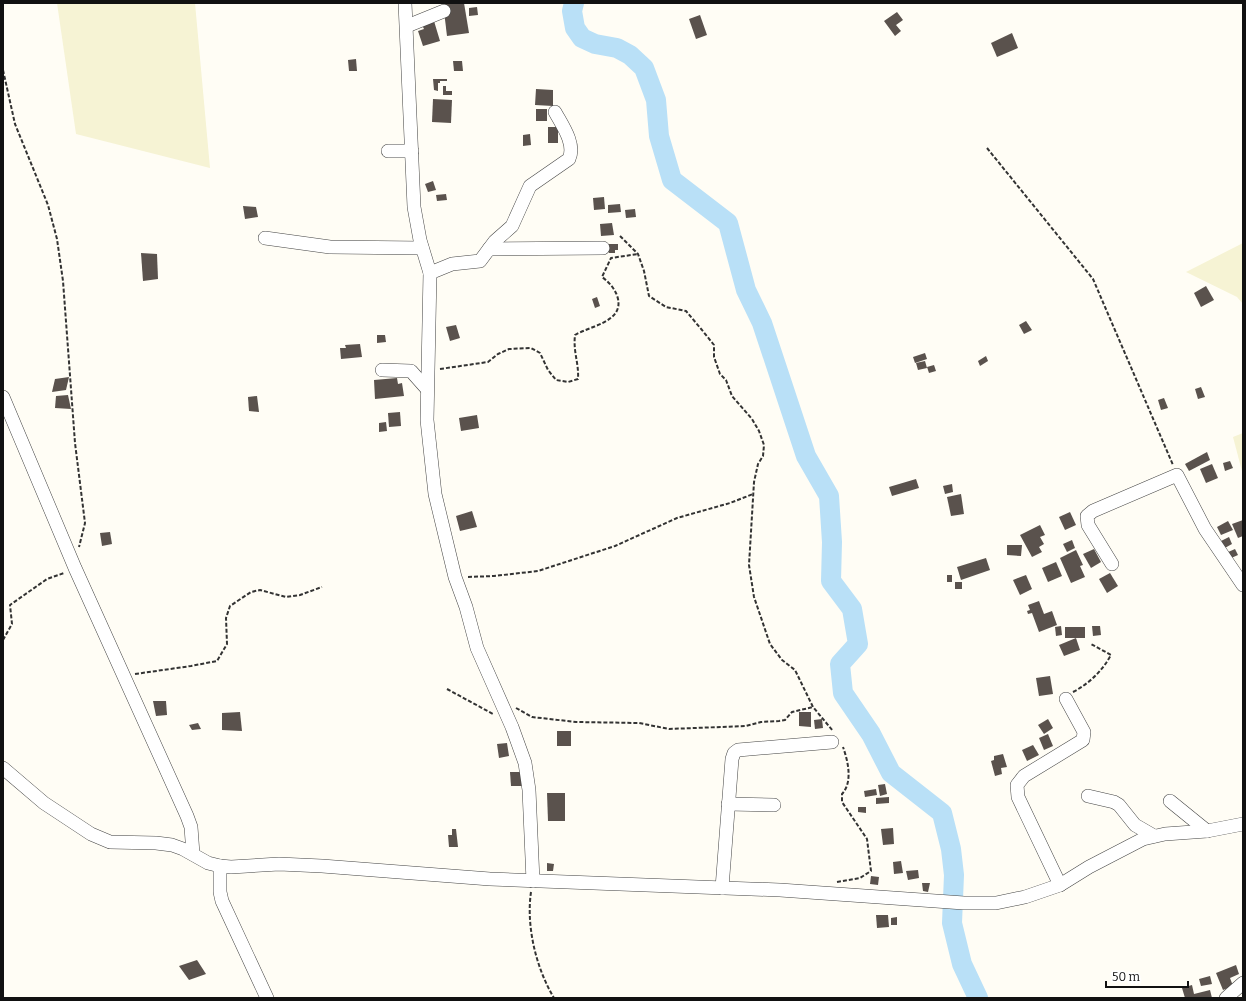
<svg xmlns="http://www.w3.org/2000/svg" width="1246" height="1001" viewBox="0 0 1246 1001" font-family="Bitter,serif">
<rect width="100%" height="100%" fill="#fffdf5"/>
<g fill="#f6f3d4">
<polygon points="57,3 195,3 210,168 76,134"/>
<polygon points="1243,243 1243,304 1237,297 1186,272"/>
<polygon points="1243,433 1243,475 1233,437"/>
</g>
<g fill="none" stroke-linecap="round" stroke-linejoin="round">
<polyline stroke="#b9e0f7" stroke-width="20" points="574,3 572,11 575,28 582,38 595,44 617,48 630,55 644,68 656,100 659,136 672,180 728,223 746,290 762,323 806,456 829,496 832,542 831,581 852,609 858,644 840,664 843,693 871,734 891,773 942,813 951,849 954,875 952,923 962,964 978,998"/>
</g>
<g fill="#5a524d">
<polygon points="443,3 464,3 469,33 447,36"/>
<polygon points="477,7 478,15 469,16 469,8"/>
<polygon points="897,12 903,20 896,25 901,31 895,36 884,21"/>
<polygon points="700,15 707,35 696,39 689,19"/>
<polygon points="434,21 440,41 423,46 418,31 424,29 422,25"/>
<polygon points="1012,33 1018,48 997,57 991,43"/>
<polygon points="356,59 357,71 349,71 348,60"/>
<polygon points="453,61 462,61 463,71 454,71"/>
<polygon points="433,79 447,79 447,81 440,81 440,83 438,83 438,91 434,90"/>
<polygon points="443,86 446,86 446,91 452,91 452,95 443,95"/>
<polygon points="536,89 553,90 553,106 535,105"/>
<polygon points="433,99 452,100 451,123 432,122"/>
<rect x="536" y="109" width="11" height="12"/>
<rect x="548" y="127" width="10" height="16"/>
<polygon points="530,134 531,145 523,146 523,135"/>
<polygon points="433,181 436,190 428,192 425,184"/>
<polygon points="446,194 447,200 437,201 436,195"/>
<polygon points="604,197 605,209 594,210 593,198"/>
<polygon points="620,204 621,212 608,213 608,205"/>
<polygon points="243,206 256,207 258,217 245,219"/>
<polygon points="635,209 636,217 626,218 625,210"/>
<polygon points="612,223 614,235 601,236 600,224"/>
<polygon points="606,244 618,244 618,250 615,250 615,253 609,253"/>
<polygon points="141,253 157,254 158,279 143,281"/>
<polygon points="1206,286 1214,300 1201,307 1194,293"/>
<polygon points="597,297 600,306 595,308 592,299"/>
<polygon points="1026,321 1032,330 1024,334 1019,325"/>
<polygon points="456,325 460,338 450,341 446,327"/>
<polygon points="377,335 385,335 386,342 377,343"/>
<polygon points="360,344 362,357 341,359 340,348 346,348 345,345"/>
<polygon points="925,353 927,359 915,363 913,357"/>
<polygon points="986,356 988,361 980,366 978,361"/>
<polygon points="925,361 927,368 918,370 916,363"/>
<polygon points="934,365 936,371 929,373 927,367"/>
<polygon points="69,377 66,390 52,392 55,379"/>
<polygon points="397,378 398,384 402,383 404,396 375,399 374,380"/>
<polygon points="1201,387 1205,397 1198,399 1195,389"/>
<polygon points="68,395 71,409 55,408 56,396"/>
<polygon points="257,396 259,412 249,411 248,397"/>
<polygon points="1164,398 1168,408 1161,410 1158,400"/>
<polygon points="400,412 401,426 389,427 388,413"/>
<polygon points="477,415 479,428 461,431 459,418"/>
<polygon points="386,422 387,431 379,432 379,423"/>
<polygon points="1207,452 1210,460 1189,471 1185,464"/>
<polygon points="1230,461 1233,468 1225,471 1223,463"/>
<polygon points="1212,464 1218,478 1206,483 1200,469"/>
<polygon points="916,479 919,488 892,496 889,487"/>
<polygon points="952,484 953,492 945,494 943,486"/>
<polygon points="961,494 964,514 951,516 947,497"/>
<polygon points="472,511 477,527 460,531 456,516"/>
<polygon points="1070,512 1076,525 1065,530 1059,517"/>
<polygon points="1243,520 1243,536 1238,538 1232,524"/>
<polygon points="1228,521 1233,530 1221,535 1217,527"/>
<polygon points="1040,525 1045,535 1040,537 1044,544 1039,547 1042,552 1032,557 1020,535"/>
<polygon points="110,532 112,544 102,546 100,533"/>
<polygon points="1229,537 1232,544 1223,549 1219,542"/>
<polygon points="1072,540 1075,548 1067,552 1063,544"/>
<polygon points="1007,545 1022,545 1021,556 1007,555"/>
<polygon points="1094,549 1101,562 1091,568 1083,554"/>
<polygon points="1235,549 1238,555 1229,559 1226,553"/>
<polygon points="1076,550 1083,565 1080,566 1085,577 1071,583 1060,558"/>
<polygon points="986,558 990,570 961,580 957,567"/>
<polygon points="1056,562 1062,576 1048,582 1042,568"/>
<polygon points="1110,573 1118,586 1107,593 1099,579"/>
<rect x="947" y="575" width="5" height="7"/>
<polygon points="1026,575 1032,589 1020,595 1013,580"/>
<rect x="955" y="582" width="7" height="7"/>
<polygon points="1039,601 1044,614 1052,611 1057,625 1039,632 1032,613 1028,614 1027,611 1030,610 1028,605"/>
<polygon points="1061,626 1062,635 1056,636 1055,627"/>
<polygon points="1092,626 1100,626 1101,635 1093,636"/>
<rect x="1065" y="627" width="20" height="11"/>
<polygon points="1076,638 1080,650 1064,656 1059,645"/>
<polygon points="1050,676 1053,694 1039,696 1036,678"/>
<polygon points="153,701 166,701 167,715 156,716"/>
<polygon points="240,712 242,731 222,730 222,713"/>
<polygon points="799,712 811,712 811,727 799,726"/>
<polygon points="822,719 823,728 815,729 814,720"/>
<polygon points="1048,719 1053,728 1044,734 1038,725"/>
<polygon points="198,723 201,729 192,730 189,725"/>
<rect x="557" y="731" width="14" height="15"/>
<polygon points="1048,734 1053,746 1044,750 1039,738"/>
<polygon points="507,743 509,756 499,758 497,744"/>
<polygon points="1033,745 1039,755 1027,761 1022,750"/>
<polygon points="1003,754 1007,767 1001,768 1002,774 995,776 991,761 994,760 994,756"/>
<polygon points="510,772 524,772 525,786 511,786"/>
<polygon points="885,784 887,794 880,796 878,785"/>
<polygon points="876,789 877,795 865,797 864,791"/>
<polygon points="547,793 565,793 565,821 548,821"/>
<polygon points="889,797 889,803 876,804 876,798"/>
<polygon points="858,807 866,807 866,813 858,812"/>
<polygon points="893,828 894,844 883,845 881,829"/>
<polygon points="452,829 456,829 458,847 449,847 448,835 452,835"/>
<polygon points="901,861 903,873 894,874 893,862"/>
<polygon points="547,863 554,864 553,871 547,871"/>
<polygon points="918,870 919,878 908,880 906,871"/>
<polygon points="871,876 879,877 878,885 870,884"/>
<polygon points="922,883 930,883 928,892 923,891"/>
<polygon points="876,915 888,915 889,927 877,928"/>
<polygon points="897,917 897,925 891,925 891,918"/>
<polygon points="197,960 206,974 189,980 179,966"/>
<polygon points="1236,965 1239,974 1230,978 1233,986 1223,990 1216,973"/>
<polygon points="1210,976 1212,984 1201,986 1199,979"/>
<polygon points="1192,985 1194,994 1210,990 1212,998 1185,998 1182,988"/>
</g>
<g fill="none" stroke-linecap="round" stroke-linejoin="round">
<defs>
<g id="minor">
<polyline points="405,3 414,207 420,240 430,273 427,420 435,494 455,577 466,607 477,648 512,727 525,763 529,790 533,881"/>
<polyline points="407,26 444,11"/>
<polyline points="388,151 412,151"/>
<polyline points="265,238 330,247 422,248"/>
<polyline points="489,249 603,248"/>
<path d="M430,273l22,-9 28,-3 15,-20 17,-15 18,-40 39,-27c7,-15 -7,-34 -14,-47"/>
<polyline points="382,370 411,371 427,389"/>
<polyline points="3,397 75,568 187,816 191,827 193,854"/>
<polyline points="1112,564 1088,525 1087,516 1093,511 1177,475 1205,529 1243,585"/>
<polyline points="3,768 44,803 91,834 110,842 156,843 172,845 183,849 208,863 220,866 231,867 279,864 322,866 490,879 780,890 964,903 996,903 1025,897 1060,885 1089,867 1143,839 1165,834 1207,831 1243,824"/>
<polyline points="1088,796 1114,802 1119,805 1135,825 1154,836"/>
<polyline points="1170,801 1207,831"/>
<polyline points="728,804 774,805"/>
<polyline points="220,866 220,892 222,901 267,998"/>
<polyline points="1060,885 1018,797 1017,785 1024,776 1083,740 1084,732 1066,699"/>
<polyline points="722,888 732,759 734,753 738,750 832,742"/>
<polyline points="1226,998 1243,983"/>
</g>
</defs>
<use href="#minor" stroke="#444" stroke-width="14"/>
<g stroke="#333" stroke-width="2" stroke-dasharray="4 2" stroke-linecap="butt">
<polyline points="3,70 15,124 48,205 57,239 63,281 75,443 85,523 79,547"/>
<polyline points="987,148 1093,279 1173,465"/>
<polyline points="620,236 638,254 644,271 649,296 666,307 686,311 702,330 714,345 714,357 720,374 726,380 732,396 752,419 759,431 764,445 763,456 758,464 754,482 749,565 754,597 770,644 782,660 795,670 813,707 833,731"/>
<path d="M440,369l48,-7 10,-8 11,-5 22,-1 9,5 8,17 8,10 12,2 10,-3c1,-16 -5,-27 -3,-44 15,-9 48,-13 43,-36 -2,-9 -8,-16 -16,-22l9,-19 27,-4"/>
<polyline points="468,577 494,576 538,571 615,546 677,518 730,503 753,494"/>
<polyline points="3,640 12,624 10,605 47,579 64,573"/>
<polyline points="135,674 191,666 217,661 227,644 226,618 230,606 251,592 260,590 286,597 300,595 322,587"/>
<polyline points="447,689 493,714"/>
<path d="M1073,692c17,-9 29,-21 38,-37l-20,-11"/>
<polyline points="516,708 532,717 576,722 639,723 669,729 746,726 761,722 779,721 785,720 792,712 813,707"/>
<path d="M837,882l23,-4 11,-7 -4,-32 -25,-37v-8c11,-12 6,-33 1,-47"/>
<path d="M531,892c-5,34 5,76 23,106"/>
</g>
<use href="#minor" stroke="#fff" stroke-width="13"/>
</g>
<rect width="1246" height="1001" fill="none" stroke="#111111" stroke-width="8"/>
<path d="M1106 981v6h82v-6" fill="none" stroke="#111111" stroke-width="2"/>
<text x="1112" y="981" font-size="12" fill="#111111" stroke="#ffffff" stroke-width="3" paint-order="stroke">50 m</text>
</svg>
